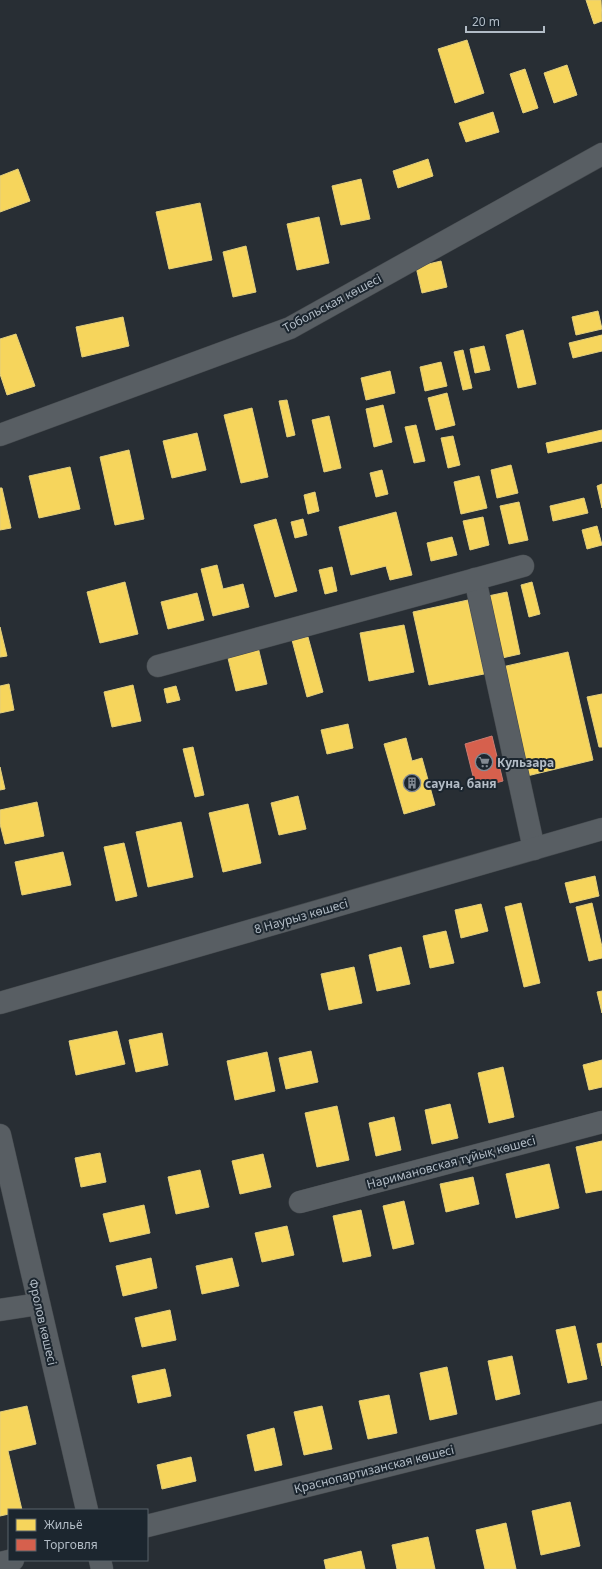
<svg xmlns="http://www.w3.org/2000/svg" width="602" height="1569" viewBox="0 0 602 1569" font-family="'Noto Sans',sans-serif">
<rect width="100%" height="100%" fill="#282e34"/>
<g fill="#f6d55c" stroke="#e2ce7c">
<polygon points="586,0 601,0 602,21 594,24"/>
<polygon points="467,40 484,93 455,103 438,49"/>
<polygon points="567,65 577,95 554,103 544,73"/>
<polygon points="525,69 538,108 523,113 510,74"/>
<polygon points="493,112 499,132 466,142 459,123"/>
<polygon points="428,159 433,176 398,188 393,171"/>
<polygon points="18,169 30,201 0,212 0,176"/>
<polygon points="361,179 370,219 341,225 332,186"/>
<polygon points="200,203 212,260 169,269 156,212"/>
<polygon points="319,217 329,263 297,270 287,224"/>
<polygon points="246,246 256,292 233,297 223,252"/>
<polygon points="441,261 447,287 422,293 416,267"/>
<polygon points="598,311 602,329 576,335 572,317"/>
<polygon points="123,317 129,346 82,357 76,327"/>
<polygon points="523,330 536,384 518,388 506,335"/>
<polygon points="16,334 35,386 7,395 0,374 0,339"/>
<polygon points="602,335 602,351 573,358 569,343"/>
<polygon points="484,346 490,370 475,373 470,349"/>
<polygon points="463,350 472,388 463,390 454,352"/>
<polygon points="441,362 447,386 425,391 420,367"/>
<polygon points="390,371 395,393 366,400 361,378"/>
<polygon points="447,393 455,425 436,430 428,398"/>
<polygon points="287,400 295,435 287,437 279,401"/>
<polygon points="383,405 392,442 374,447 366,409"/>
<polygon points="252,408 268,477 241,483 224,415"/>
<polygon points="329,416 341,468 324,472 312,420"/>
<polygon points="416,425 425,461 414,463 405,427"/>
<polygon points="602,430 602,441 548,453 546,443"/>
<polygon points="197,433 206,470 172,478 163,441"/>
<polygon points="453,436 460,465 448,468 441,438"/>
<polygon points="129,450 144,519 115,525 100,457"/>
<polygon points="511,465 518,493 497,498 491,470"/>
<polygon points="70,467 80,509 39,518 29,476"/>
<polygon points="382,470 388,494 376,497 370,473"/>
<polygon points="479,476 487,508 461,514 454,482"/>
<polygon points="602,484 602,508 597,486"/>
<polygon points="0,488 2,488 11,528 0,530"/>
<polygon points="315,492 319,511 308,514 304,495"/>
<polygon points="584,498 588,513 553,521 550,506"/>
<polygon points="519,502 528,540 509,544 500,506"/>
<polygon points="396,512 412,575 390,580 386,566 351,575 339,527"/>
<polygon points="483,517 489,545 470,550 463,521"/>
<polygon points="276,519 297,591 275,597 254,525"/>
<polygon points="303,519 307,535 295,538 291,522"/>
<polygon points="597,526 602,545 587,549 582,530"/>
<polygon points="452,537 457,555 431,561 427,543"/>
<polygon points="217,565 223,589 243,584 249,607 213,616 201,569"/>
<polygon points="332,567 337,591 325,594 319,570"/>
<polygon points="125,582 138,634 100,643 87,592"/>
<polygon points="532,582 540,614 529,617 521,585"/>
<polygon points="507,592 520,654 502,658 488,596"/>
<polygon points="197,593 204,620 168,629 161,602"/>
<polygon points="468,600 484,674 429,685 413,612"/>
<polygon points="404,625 414,672 369,681 360,633"/>
<polygon points="0,627 7,656 0,657"/>
<polygon points="308,637 323,692 307,697 292,640"/>
<polygon points="258,647 267,684 236,691 227,654"/>
<polygon points="568,652 593,760 527,776 502,667"/>
<polygon points="9,684 14,710 0,713 0,686"/>
<polygon points="133,685 141,721 112,727 104,692"/>
<polygon points="176,686 180,700 167,703 164,689"/>
<polygon points="602,694 602,747 599,747 587,697"/>
<polygon points="348,724 353,748 327,754 321,730"/>
<polygon points="406,738 412,761 422,758 435,805 404,814 384,744"/>
<polygon points="193,747 204,795 195,797 183,749"/>
<polygon points="0,767 5,789 0,790"/>
<polygon points="298,796 306,829 279,835 271,803"/>
<polygon points="37,802 44,836 5,844 0,824 0,810"/>
<polygon points="248,804 261,863 223,872 209,813"/>
<polygon points="181,822 193,877 148,887 136,832"/>
<polygon points="124,843 137,896 116,901 104,847"/>
<polygon points="63,852 71,885 22,895 15,862"/>
<polygon points="595,876 599,896 570,903 565,883"/>
<polygon points="521,903 540,983 524,987 505,907"/>
<polygon points="592,903 602,947 602,958 589,961 576,907"/>
<polygon points="481,904 488,931 461,938 455,910"/>
<polygon points="446,931 454,963 430,968 423,936"/>
<polygon points="401,947 410,984 377,991 369,955"/>
<polygon points="354,967 362,1003 329,1010 321,974"/>
<polygon points="602,991 602,1013 597,992"/>
<polygon points="117,1031 125,1064 76,1075 69,1041"/>
<polygon points="162,1033 168,1065 136,1072 129,1040"/>
<polygon points="311,1051 318,1082 286,1089 279,1058"/>
<polygon points="267,1052 275,1091 235,1100 227,1061"/>
<polygon points="602,1060 602,1087 589,1090 583,1065"/>
<polygon points="503,1067 514,1117 489,1123 478,1073"/>
<polygon points="450,1104 458,1138 432,1144 425,1110"/>
<polygon points="337,1106 349,1160 317,1167 305,1113"/>
<polygon points="394,1117 401,1150 376,1156 369,1123"/>
<polygon points="602,1141 602,1190 586,1193 576,1147"/>
<polygon points="100,1153 106,1182 81,1187 75,1158"/>
<polygon points="263,1154 271,1187 240,1194 232,1161"/>
<polygon points="549,1164 559,1208 516,1218 506,1174"/>
<polygon points="200,1170 209,1207 176,1214 168,1177"/>
<polygon points="473,1177 479,1204 446,1212 440,1184"/>
<polygon points="404,1201 414,1244 393,1249 383,1206"/>
<polygon points="144,1205 150,1233 110,1242 103,1214"/>
<polygon points="361,1210 371,1256 343,1262 333,1216"/>
<polygon points="287,1226 294,1255 262,1262 255,1233"/>
<polygon points="151,1258 157,1288 123,1296 116,1266"/>
<polygon points="232,1258 239,1286 202,1294 196,1266"/>
<polygon points="170,1310 176,1340 142,1347 135,1318"/>
<polygon points="575,1326 587,1379 568,1383 556,1330"/>
<polygon points="602,1343 602,1366 597,1344"/>
<polygon points="512,1356 520,1394 496,1400 488,1361"/>
<polygon points="447,1367 457,1414 430,1420 420,1373"/>
<polygon points="165,1369 171,1396 138,1403 132,1376"/>
<polygon points="389,1395 397,1433 368,1439 359,1401"/>
<polygon points="27,1406 36,1444 8,1451 22,1510 9,1510 9,1514 0,1516 0,1412"/>
<polygon points="322,1406 332,1449 304,1455 294,1412"/>
<polygon points="274,1428 282,1465 255,1471 247,1435"/>
<polygon points="191,1457 196,1481 162,1489 157,1465"/>
<polygon points="570,1502 580,1546 541,1555 532,1511"/>
<polygon points="506,1523 516,1569 485,1569 476,1530"/>
<polygon points="428,1537 435,1569 397,1569 392,1545"/>
<polygon points="361,1551 365,1569 326,1569 324,1560"/>
</g>
<polygon fill="#d6604d" stroke="#cb7c71" points="492,736 503,781 476,788 465,744"/>
<g fill="none" stroke-linecap="round" stroke-linejoin="round">
<defs>
<g id="minor">
<polyline points="0,435 290,328 602,154"/>
<polyline points="475,579 534,849"/>
<polyline points="158,666 523,566"/>
<polyline points="0,1003 602,829"/>
<polyline points="0,1135 87,1510"/>
<polyline points="300,1202 602,1122"/>
<polyline points="0,1310 39,1304"/>
<polyline points="147,1526 602,1412"/>
<polyline points="100,1560 102,1569"/>
<polyline points="0,1563 13,1560"/>
</g>
</defs>
<use href="#minor" stroke="#44494d" stroke-width="23"/>
<use href="#minor" stroke="#585e63" stroke-width="22"/>
</g>
<defs>
<symbol id="supermarket-ring" viewBox="-11 -11 22 22"><circle r="9.5" fill="#1c262f" stroke="#828a93" stroke-width="1.5"/><path d="M-6-5.5h2.5l.6 2H6L4.5 2H-2.5L-4.4-4H-6ZM-1.5 3.2a1.3 1.3 0 1 0 .1 0ZM3 3.2a1.3 1.3 0 1 0 .1 0Z" fill="#828a93"/></symbol>
<symbol id="building-ring" viewBox="-11 -11 22 22"><circle r="9.5" fill="#1c262f" stroke="#828a93" stroke-width="1.5"/><path d="M-4-6H4V6H1V3H-1V6H-4ZM-2.5-4.3h1.7v1.8h-1.7ZM.8-4.3h1.7v1.8H.8ZM-2.5-1h1.7V.8h-1.7ZM.8-1h1.7V.8H.8Z" fill="#828a93"/></symbol>
</defs>
<g fill-rule="evenodd">
<use href="#supermarket-ring" x="474" y="752" width="20" height="20"/>
<use href="#building-ring" x="402" y="773" width="20" height="20"/>
</g>
<g text-anchor="middle" dominant-baseline="central" stroke-width="4" stroke-linejoin="round" paint-order="stroke">
<g font-size="12" fill="#b2bcc6" stroke="#1c262f">
<text transform="translate(332 303) rotate(-28)">Тобольская көшесі</text>
<text transform="translate(301 916) rotate(-16)">8 Наурыз көшесі</text>
<text transform="translate(451 1162) rotate(-15)">Наримановская тұйық көшесі</text>
<text transform="translate(43 1322) rotate(77)">Фролов көшесі</text>
<text transform="translate(374 1469) rotate(-14)">Краснопартизанская көшесі</text>
</g>
<g font-size="12" font-weight="bold" fill="#b2bcc6" stroke="#1c262f" text-anchor="start">
<text x="497" y="762">Кульзара</text>
<text x="425" y="783">сауна, баня</text>
</g>
</g>
<rect x="8" y="1509" width="140" height="52" fill="#1c262f" stroke="#58626b"/>
<rect x="16" y="1519" width="20" height="12" fill="#f6d55c" stroke="#58626b"/>
<text x="44" y="1529" font-size="12" fill="#b2bcc6">Жильё</text>
<rect x="16" y="1539" width="20" height="12" fill="#d6604d" stroke="#58626b"/>
<text x="44" y="1549" font-size="12" fill="#b2bcc6">Торговля</text>
<path d="M466 26v6h78v-6" fill="none" stroke="#b2bcc6" stroke-width="2"/>
<text x="472" y="26" font-size="12" fill="#b2bcc6" stroke="#1c262f" stroke-width="3" paint-order="stroke">20 m</text>
</svg>
